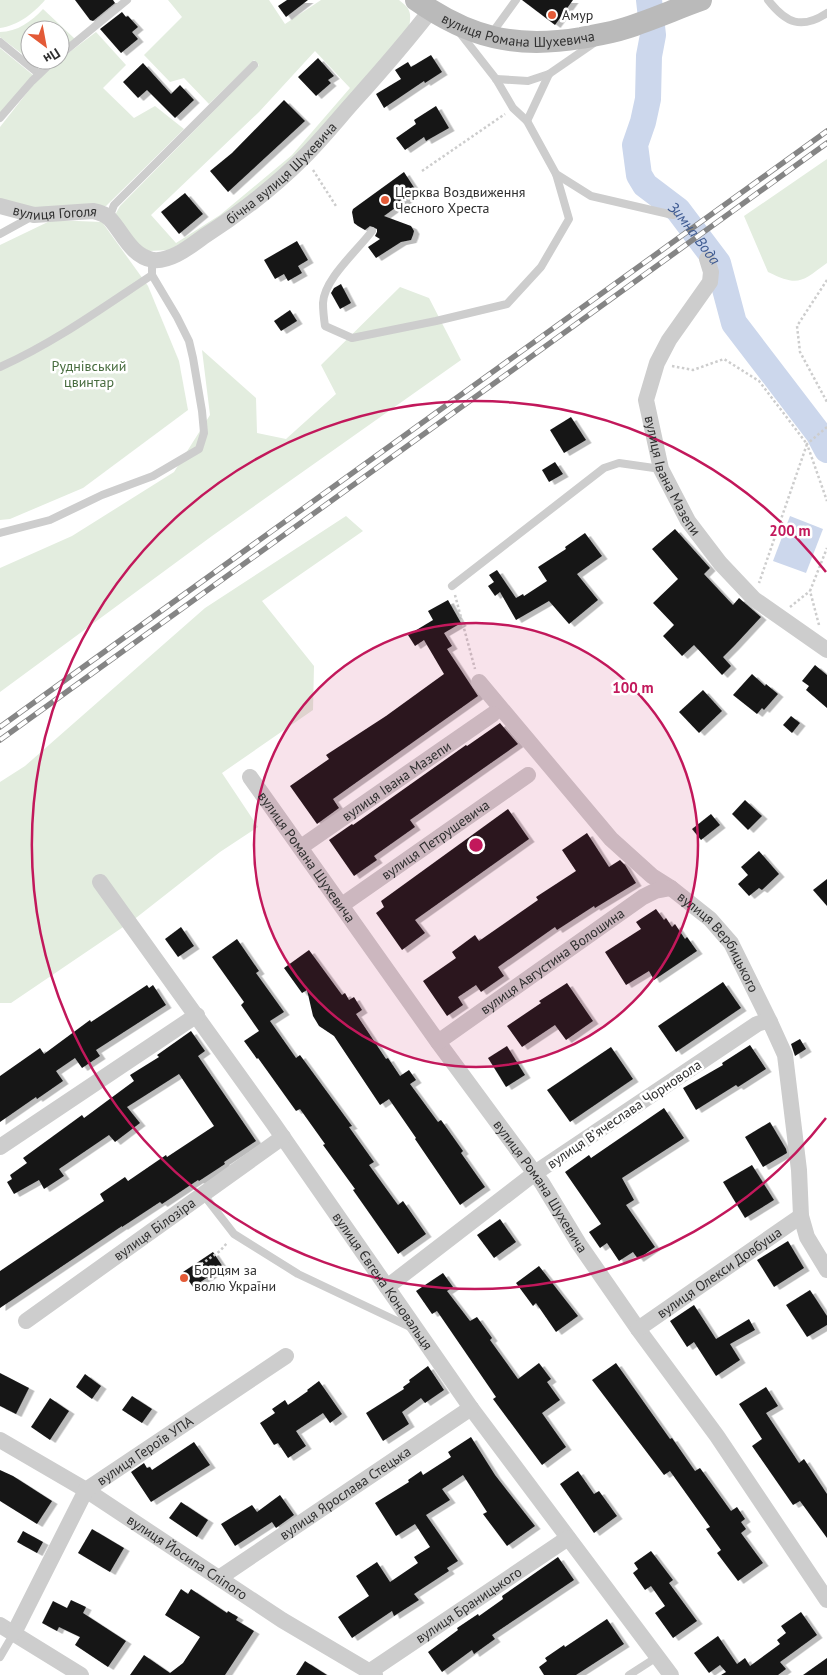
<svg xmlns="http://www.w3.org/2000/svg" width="827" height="1675" viewBox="0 0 827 1675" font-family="'PT Sans',sans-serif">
<defs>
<filter id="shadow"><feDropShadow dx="5.5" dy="3" stdDeviation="0" flood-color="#0004"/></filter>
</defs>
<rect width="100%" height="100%" fill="#fff"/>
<g fill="#e3eddf" fill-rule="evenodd">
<path d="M0,0h45c-11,13 -28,26 -45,28z"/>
<path d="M168,0h101l16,24 36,-24h78c13,10 12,13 10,29l-97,113 -89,77 -54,31 -20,1 -16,-8 -18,-28 5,-9 139,-141 -5,-5 -45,44 -25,-26 -14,4 -26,-27 38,-38zM315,51l35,37 -58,67 -72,60 -44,28 -25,-28 108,-103z"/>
<path d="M43,9l32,30 -15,12v-21h-30v30l-30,-23v-5c17,0 32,-11 43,-23z"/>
<polygon points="96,32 126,65 103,88 134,118 155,106 184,129 106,206 32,210 0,201 0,127 33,85 50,67"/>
<polygon points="0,48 33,75 0,113"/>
<path d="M827,159v104c-26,19 -28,24 -59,9l-24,-56z"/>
<polygon points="52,220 102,222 148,286 179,361 188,410 83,488 10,519 0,520 0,245"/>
<polygon points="400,287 429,298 461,360 212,536 0,692 0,568 72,536 174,472 210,415 202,350 256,398 257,433 286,439 336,394 321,365"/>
<polygon points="346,516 363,531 262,601 314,666 313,710 222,773 258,827 220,852 132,921 11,1003 0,1003 0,782 25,766 205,608"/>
</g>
<polygon fill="#ccd7ec" points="790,516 823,529 806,573 773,561"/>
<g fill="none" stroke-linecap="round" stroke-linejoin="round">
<path stroke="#ccd7ec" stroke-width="26" id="s1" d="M649,0l4,35 -4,21 -1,43 -5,23 -8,23 4,30 6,10 33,25 40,53 16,60 84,110 9,17"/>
</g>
<g fill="#171717" filter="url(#shadow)">
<polygon points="75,0 113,0 115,3 93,21 90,20"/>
<polygon points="287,0 308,0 286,17 278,6"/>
<polygon points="522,0 573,0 555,25"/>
<polygon points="122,12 126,17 128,16 138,27 132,32 138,39 121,53 100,29"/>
<polygon points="431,55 442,72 425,83 424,81 384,108 376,94 401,79 395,70 408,62 411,67"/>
<polygon points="318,58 334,76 328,80 331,83 316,96 298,77"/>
<polygon points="143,63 171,94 180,85 194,100 175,118 147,90 138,98 123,82"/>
<polygon points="284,100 305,121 228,192 210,171 232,153"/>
<polygon points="436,106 449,128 426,141 424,137 405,150 396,138 416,124 414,120"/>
<polygon points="404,172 417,192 384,216 411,226 414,231 413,235 411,240 401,242 376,258 368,247 380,239 375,236 377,232 377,229 370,226 365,230 358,226 354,223 352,212 353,209"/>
<polygon points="185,193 203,214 179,234 161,212"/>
<polygon points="297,241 308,260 298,266 302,273 288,281 284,274 275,279 264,260"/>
<polygon points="341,284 351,303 340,309 331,293 334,288"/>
<polygon points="290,310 297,321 281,331 274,321"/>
<polygon points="571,417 586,440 564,453 550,430"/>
<polygon points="555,462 563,474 549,482 542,470"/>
<polygon points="675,529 710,568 704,574 733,605 739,598 761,617 735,645 723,657 731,666 722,675 694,645 682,656 663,636 674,625 653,603 678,579 652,549"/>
<polygon points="585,533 602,556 577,574 598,600 569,624 549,601 516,620 500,592 495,596 488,586 494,582 489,575 497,570 516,598 523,594 524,596 547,581 538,567 566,549 565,547"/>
<polygon points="448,600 461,623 444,633 452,646 447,649 478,696 333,799 339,808 317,824 290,786 329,759 326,755 386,716 444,674 424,640 415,646 408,635 433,620 428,611"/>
<polygon points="815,665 827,675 827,708 806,690 809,686 802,681"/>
<polygon points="752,674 765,686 766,684 778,694 764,710 762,708 757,714 733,695"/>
<polygon points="703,690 722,711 699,733 679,712"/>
<polygon points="791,716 800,723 792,733 783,725"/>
<polygon points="500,723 518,744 410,820 415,827 374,856 377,860 354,876 329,840 352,824 353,825 466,745 467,746"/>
<polygon points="745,800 762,816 748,830 732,814"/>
<polygon points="508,809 529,839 415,920 425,933 402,950 376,913 384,907 381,901"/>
<polygon points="711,814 720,825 701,840 692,829"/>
<polygon points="587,833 609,867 620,860 625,865 636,883 595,908 594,906 557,930 555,927 498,967 504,976 481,992 476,985 458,997 463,1005 447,1016 423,981 456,958 452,952 475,935 479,941 538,900 536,897 576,871 562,850"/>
<polygon points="759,851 779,874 762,890 759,888 749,896 738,884 748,875 741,867"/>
<polygon points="827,879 827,906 813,890"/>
<polygon points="656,909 664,920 666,918 672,927 675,924 685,939 687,937 697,951 654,980 649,971 626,985 605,952 641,929 636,922"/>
<polygon points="181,927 194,946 178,957 165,939"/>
<polygon points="237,939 259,971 256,973 284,1012 270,1021 296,1058 300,1055 352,1126 349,1127 374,1162 369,1165 398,1205 403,1201 426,1234 398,1254 353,1190 355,1189 323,1145 325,1144 300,1109 296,1111 258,1058 257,1059 244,1041 259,1031 241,1005 244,1002 212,957"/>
<polygon points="309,950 342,995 345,993 349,1000 354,997 362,1010 356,1014 386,1059 388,1058 400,1076 409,1070 416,1080 410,1084 438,1122 441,1120 463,1151 461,1153 485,1187 460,1205 415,1139 416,1138 389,1099 380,1105 334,1036 319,1026 313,1016 307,990 302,993 284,968"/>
<polygon points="723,982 741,1008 676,1052 658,1026"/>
<polygon points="567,983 593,1021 566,1040 555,1025 522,1047 507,1026 541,1003 539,1001"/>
<polygon points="147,985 149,988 153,985 166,1005 96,1050 100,1056 82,1068 75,1058 56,1071 63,1081 37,1099 36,1097 0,1122 0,1076 40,1048 44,1054 90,1020 91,1022"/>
<polygon points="191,1031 205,1051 198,1056 256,1141 224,1162 225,1164 199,1181 198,1180 162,1204 160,1202 122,1227 122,1226 0,1308 0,1271 104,1201 100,1194 125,1177 128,1181 166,1155 167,1157 214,1126 179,1074 127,1107 140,1123 115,1142 109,1135 59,1169 64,1176 44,1189 39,1180 14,1194 7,1182 12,1179 10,1175 27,1163 23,1158 82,1115 84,1118 134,1081 130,1075 159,1057 157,1055"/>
<polygon points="800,1039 806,1049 795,1056 791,1044"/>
<polygon points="750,1045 766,1069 738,1087 736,1085 696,1110 683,1088 723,1065 722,1063"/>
<polygon points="507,1046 525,1075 506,1087 488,1058"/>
<polygon points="611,1047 633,1079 570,1122 547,1090"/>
<polygon points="664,1108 684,1138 622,1178 634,1200 626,1205 655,1247 638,1259 633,1252 619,1261 607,1243 600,1248 589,1232 601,1224 565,1172 589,1155 591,1158"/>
<polygon points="770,1122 786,1149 787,1153 763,1167 745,1137"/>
<polygon points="752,1165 774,1200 745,1218 723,1182"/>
<polygon points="500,1219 516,1242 494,1258 477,1235"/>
<polygon points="788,1241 804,1268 774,1287 757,1260"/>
<polygon points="213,1252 223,1267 193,1287 183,1272"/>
<polygon points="539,1266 578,1316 556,1332 536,1303 533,1306 516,1283"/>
<polygon points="443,1273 453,1287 447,1291 470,1321 477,1317 492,1338 490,1340 518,1379 539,1363 551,1379 547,1382 560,1400 542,1413 566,1447 542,1465 493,1399 496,1397 437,1311 432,1314 416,1291"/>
<polygon points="810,1290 827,1316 827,1325 807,1337 786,1305"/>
<polygon points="694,1305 716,1339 749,1319 755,1330 730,1344 740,1360 716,1376 694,1342 687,1347 670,1321"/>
<polygon points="616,1363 670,1439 672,1438 695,1471 700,1468 731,1511 737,1507 745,1519 741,1522 746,1529 741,1533 763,1563 738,1581 717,1553 721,1550 706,1529 710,1527 670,1471 664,1475 592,1380"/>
<polygon points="428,1366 444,1390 425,1403 421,1398 402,1412 409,1424 383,1441 366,1413 404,1389 403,1387 410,1382 409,1380"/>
<polygon points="0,1373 29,1388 16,1414 0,1406"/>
<polygon points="85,1374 101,1386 92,1399 76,1387"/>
<polygon points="319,1381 342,1414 330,1423 323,1413 296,1431 306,1446 288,1458 278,1443 274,1445 260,1423 275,1413 272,1409 285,1400 288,1405 308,1391 307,1390"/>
<polygon points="766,1387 778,1406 766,1413 799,1463 804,1459 827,1494 827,1538 800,1501 793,1505 752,1446 762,1439 739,1404"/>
<polygon points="132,1396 152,1409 142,1423 122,1410"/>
<polygon points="50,1398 69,1411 50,1440 31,1427"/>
<polygon points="471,1437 495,1475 535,1526 507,1546 483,1514 487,1512 463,1475 442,1489 450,1500 426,1515 458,1561 447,1568 449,1571 414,1594 419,1600 394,1616 392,1611 352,1638 338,1617 369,1596 356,1576 377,1562 390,1582 418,1563 414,1557 430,1547 415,1524 396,1536 375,1503 409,1482 408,1480 421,1471 423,1475 451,1457 448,1452"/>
<polygon points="194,1442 210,1465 151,1502 131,1472 144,1463 147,1468 150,1467 152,1470"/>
<polygon points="0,1470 13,1476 52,1501 37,1524 0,1501"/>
<polygon points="578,1471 594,1494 599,1491 617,1516 594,1533 560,1484"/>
<polygon points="280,1495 294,1515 276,1528 272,1522 235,1546 221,1524 252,1505 257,1512"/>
<polygon points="181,1502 208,1520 197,1537 169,1518"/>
<polygon points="92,1529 124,1548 110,1572 78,1553"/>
<polygon points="23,1531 43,1542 37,1553 17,1542"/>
<polygon points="651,1551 673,1580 669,1583 697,1621 673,1638 655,1613 665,1606 651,1586 645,1590 633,1573 638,1569 634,1563"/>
<polygon points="558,1557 574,1580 492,1635 495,1639 474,1654 472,1650 442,1672 428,1652 458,1630 457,1628 478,1614 479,1616 503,1599 502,1596"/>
<polygon points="181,1589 188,1594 191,1589 227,1613 228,1611 238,1617 236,1620 254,1631 225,1675 130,1675 144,1655 170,1673 183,1663 200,1637 165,1615"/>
<polygon points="71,1600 86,1607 83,1613 126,1641 108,1667 75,1645 80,1637 59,1627 57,1631 42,1623 53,1601 67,1608"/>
<polygon points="801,1612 817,1635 780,1662 786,1669 778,1675 721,1675 726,1672 720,1665 709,1673 694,1653 718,1636 737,1664 745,1658 750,1666 780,1644 777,1640 786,1633 781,1626"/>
<polygon points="607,1619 624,1644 576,1675 544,1675 539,1667 547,1661 545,1658 564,1645 565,1647"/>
<polygon points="827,1658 827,1675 803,1675"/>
<polygon points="305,1661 327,1675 296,1675"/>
</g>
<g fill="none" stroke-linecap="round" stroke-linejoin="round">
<g stroke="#cdcdcd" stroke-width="2.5" stroke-dasharray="2.5 2.5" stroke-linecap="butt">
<polyline points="313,170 336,206"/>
<polyline points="422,171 505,114"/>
<polyline points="827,280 797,326 800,352 827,402"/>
<polyline points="672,366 693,370 724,359 759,381 807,444 759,583"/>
<polyline points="827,427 807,444 827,501"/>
<polyline points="455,595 475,669"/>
<polyline points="790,607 810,591"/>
<polyline points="819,625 810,591 827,548"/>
<polyline points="193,1270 220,1251 227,1243"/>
</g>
<g stroke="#cdcdcd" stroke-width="8">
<path d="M768,0c18,23 33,30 59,13"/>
<polyline points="460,33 496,79 513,108 527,121 556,174 591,196 673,215"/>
<polyline points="492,33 516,0"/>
<polyline points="0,42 39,74"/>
<polyline points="60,55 127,0"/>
<polyline points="496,79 528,81 549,74"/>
<polyline points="0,118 32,81 54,60"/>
<polyline points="527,121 549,74 594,43"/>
<polyline points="109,218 114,205 254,65"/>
<path d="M372,231c-14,19 -48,48 -49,72 0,7 1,16 2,23l27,12 84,-17 71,-17 34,-37 28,-48 -13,-45"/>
<polyline points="0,234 31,217"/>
<path d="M0,367c54,-24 102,-59 152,-92"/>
<polyline points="0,533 50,520 102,495 153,476 199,449 204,433 202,411 193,358 189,341 177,317 152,275 152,260"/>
<polyline points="452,586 604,468 619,463 661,469"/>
<polyline points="203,1194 234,1234 298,1274 412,1328"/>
<polyline points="0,1657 14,1633"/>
<polyline points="629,1675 657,1657"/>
</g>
<g stroke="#cdcdcd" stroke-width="16">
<path id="s2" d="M0,206l34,9 59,-4c6,1 12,3 17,8 13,14 21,37 43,41 18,2 36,-13 50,-23 36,-23 71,-50 101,-80 18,-18 34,-38 51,-57 26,-29 52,-59 76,-90"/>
<path id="s3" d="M707,259l4,13 -1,10 -41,58 -12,23 -11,37 15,69 27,52 32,42 34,36 73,51"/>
<path id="s4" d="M479,682l132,157 41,37 19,12 39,31 21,24 39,79 15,33 14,115 2,46 6,21 20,33"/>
<path id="s5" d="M250,777l188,265 104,141 37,61 59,85 79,107 110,164"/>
<path id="s6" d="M301,847l192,-133"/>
<path id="s7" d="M100,882l173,241 198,285 200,267"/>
<path id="s8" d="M342,905l186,-130"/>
<path id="s9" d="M438,1042l205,-145 12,-6 16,-3"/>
<polyline points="0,1147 197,1015"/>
<polyline points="387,1287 535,1173 757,1024 763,1022 770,1022"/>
<path id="s10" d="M26,1321l257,-184"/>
<path id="s11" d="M638,1329l163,-113"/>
<path id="s12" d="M0,1440l86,50 196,130 93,55"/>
<path id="s13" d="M219,1578l252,-170"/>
<polyline points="0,1625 81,1675"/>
<path id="s14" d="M14,1633l72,-143 200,-134"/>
<path id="s15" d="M369,1672l199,-134"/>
</g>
<path stroke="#bababa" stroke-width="22" id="s16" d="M416,0c54,38 100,49 165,38 15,-3 30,-5 45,-10 25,-8 50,-19 75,-28"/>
<defs>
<g id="rail">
<polyline points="0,727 827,131"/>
<polyline points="0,740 827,143"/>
</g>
</defs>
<use href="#rail" stroke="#858585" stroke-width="5.5"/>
<use href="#rail" stroke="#fff" stroke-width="4" stroke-dasharray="11" stroke-linecap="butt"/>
</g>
<circle cx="476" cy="845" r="222" fill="#c2185b" fill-opacity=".12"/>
<g fill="none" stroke="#c2185b" stroke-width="2.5">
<circle cx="476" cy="845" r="222"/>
<path d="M826 1118A444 444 0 1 1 826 572"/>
</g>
<g fill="#e35a37" stroke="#fff" stroke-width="2">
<circle cx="552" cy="15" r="5"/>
<circle cx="385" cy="200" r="5"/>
<circle cx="184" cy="1278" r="5"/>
</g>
<g text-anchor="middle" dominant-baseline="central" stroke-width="5" stroke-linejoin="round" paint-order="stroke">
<g font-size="14" fill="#303030" stroke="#fff" text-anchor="start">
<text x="562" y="15">Амур</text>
<text x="395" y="192">Церква Воздвиження<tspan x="395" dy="16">Чесного Хреста</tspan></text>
<text x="194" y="1270">Борцям за<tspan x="194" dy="16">волю України</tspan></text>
</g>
<g font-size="14" fill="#303030" stroke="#fff">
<text stroke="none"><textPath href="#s16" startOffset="110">вулиця Романа Шухевича</textPath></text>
<text stroke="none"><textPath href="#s2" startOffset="332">бічна вулиця Шухевича</textPath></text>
<text stroke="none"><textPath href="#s2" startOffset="56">вулиця Гоголя</textPath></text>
<text stroke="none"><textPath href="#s3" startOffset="240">вулиця Івана Мазепи</textPath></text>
<text stroke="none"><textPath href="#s6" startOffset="116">вулиця Івана Мазепи</textPath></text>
<text stroke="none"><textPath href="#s8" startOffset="114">вулиця Петрушевича</textPath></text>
<text stroke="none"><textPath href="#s5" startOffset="98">вулиця Романа Шухевича</textPath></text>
<text stroke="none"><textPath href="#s4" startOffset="356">вулиця Вербицького</textPath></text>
<text stroke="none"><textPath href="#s9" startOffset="140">вулиця Августина Волошина</textPath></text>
<text transform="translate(624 1114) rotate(-34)">вулиця Вʼячеслава Чорновола</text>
<text stroke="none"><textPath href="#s5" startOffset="502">вулиця Романа Шухевича</textPath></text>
<text stroke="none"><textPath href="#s10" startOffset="158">вулиця Білозіра</textPath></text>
<text stroke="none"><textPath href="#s11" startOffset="99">вулиця Олекси Довбуша</textPath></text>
<text stroke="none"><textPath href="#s7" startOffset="489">вулиця Євгена Коновальця</textPath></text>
<text stroke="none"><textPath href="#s14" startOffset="231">вулиця Героїв УПА</textPath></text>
<text stroke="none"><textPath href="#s13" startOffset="152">вулиця Ярослава Стецька</textPath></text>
<text stroke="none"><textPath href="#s12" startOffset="221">вулиця Йосипа Сліпого</textPath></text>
<text stroke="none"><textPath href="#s15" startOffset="120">вулиця Браницького</textPath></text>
</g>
<g font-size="14" fill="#476c3e" stroke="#fff">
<text x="89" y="366">Руднівський<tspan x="89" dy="16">цвинтар</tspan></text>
</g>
<g font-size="15" font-style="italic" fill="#3f5b92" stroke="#fff">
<text stroke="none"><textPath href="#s1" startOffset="259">Зимна Вода</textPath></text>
</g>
</g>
<circle cx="476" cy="845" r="8" fill="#c2185b" stroke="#fff" stroke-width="2.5"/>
<g font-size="15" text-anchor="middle" font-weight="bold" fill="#c2185b" stroke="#fff" stroke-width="5" stroke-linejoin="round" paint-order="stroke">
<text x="790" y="536">200 m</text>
<text x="633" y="693">100 m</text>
</g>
<g transform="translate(45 45) rotate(148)"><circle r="24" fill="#ffffff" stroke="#acacac"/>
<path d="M0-4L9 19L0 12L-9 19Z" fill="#e35a37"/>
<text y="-8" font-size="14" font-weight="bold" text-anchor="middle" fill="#303030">Пн</text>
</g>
</svg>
